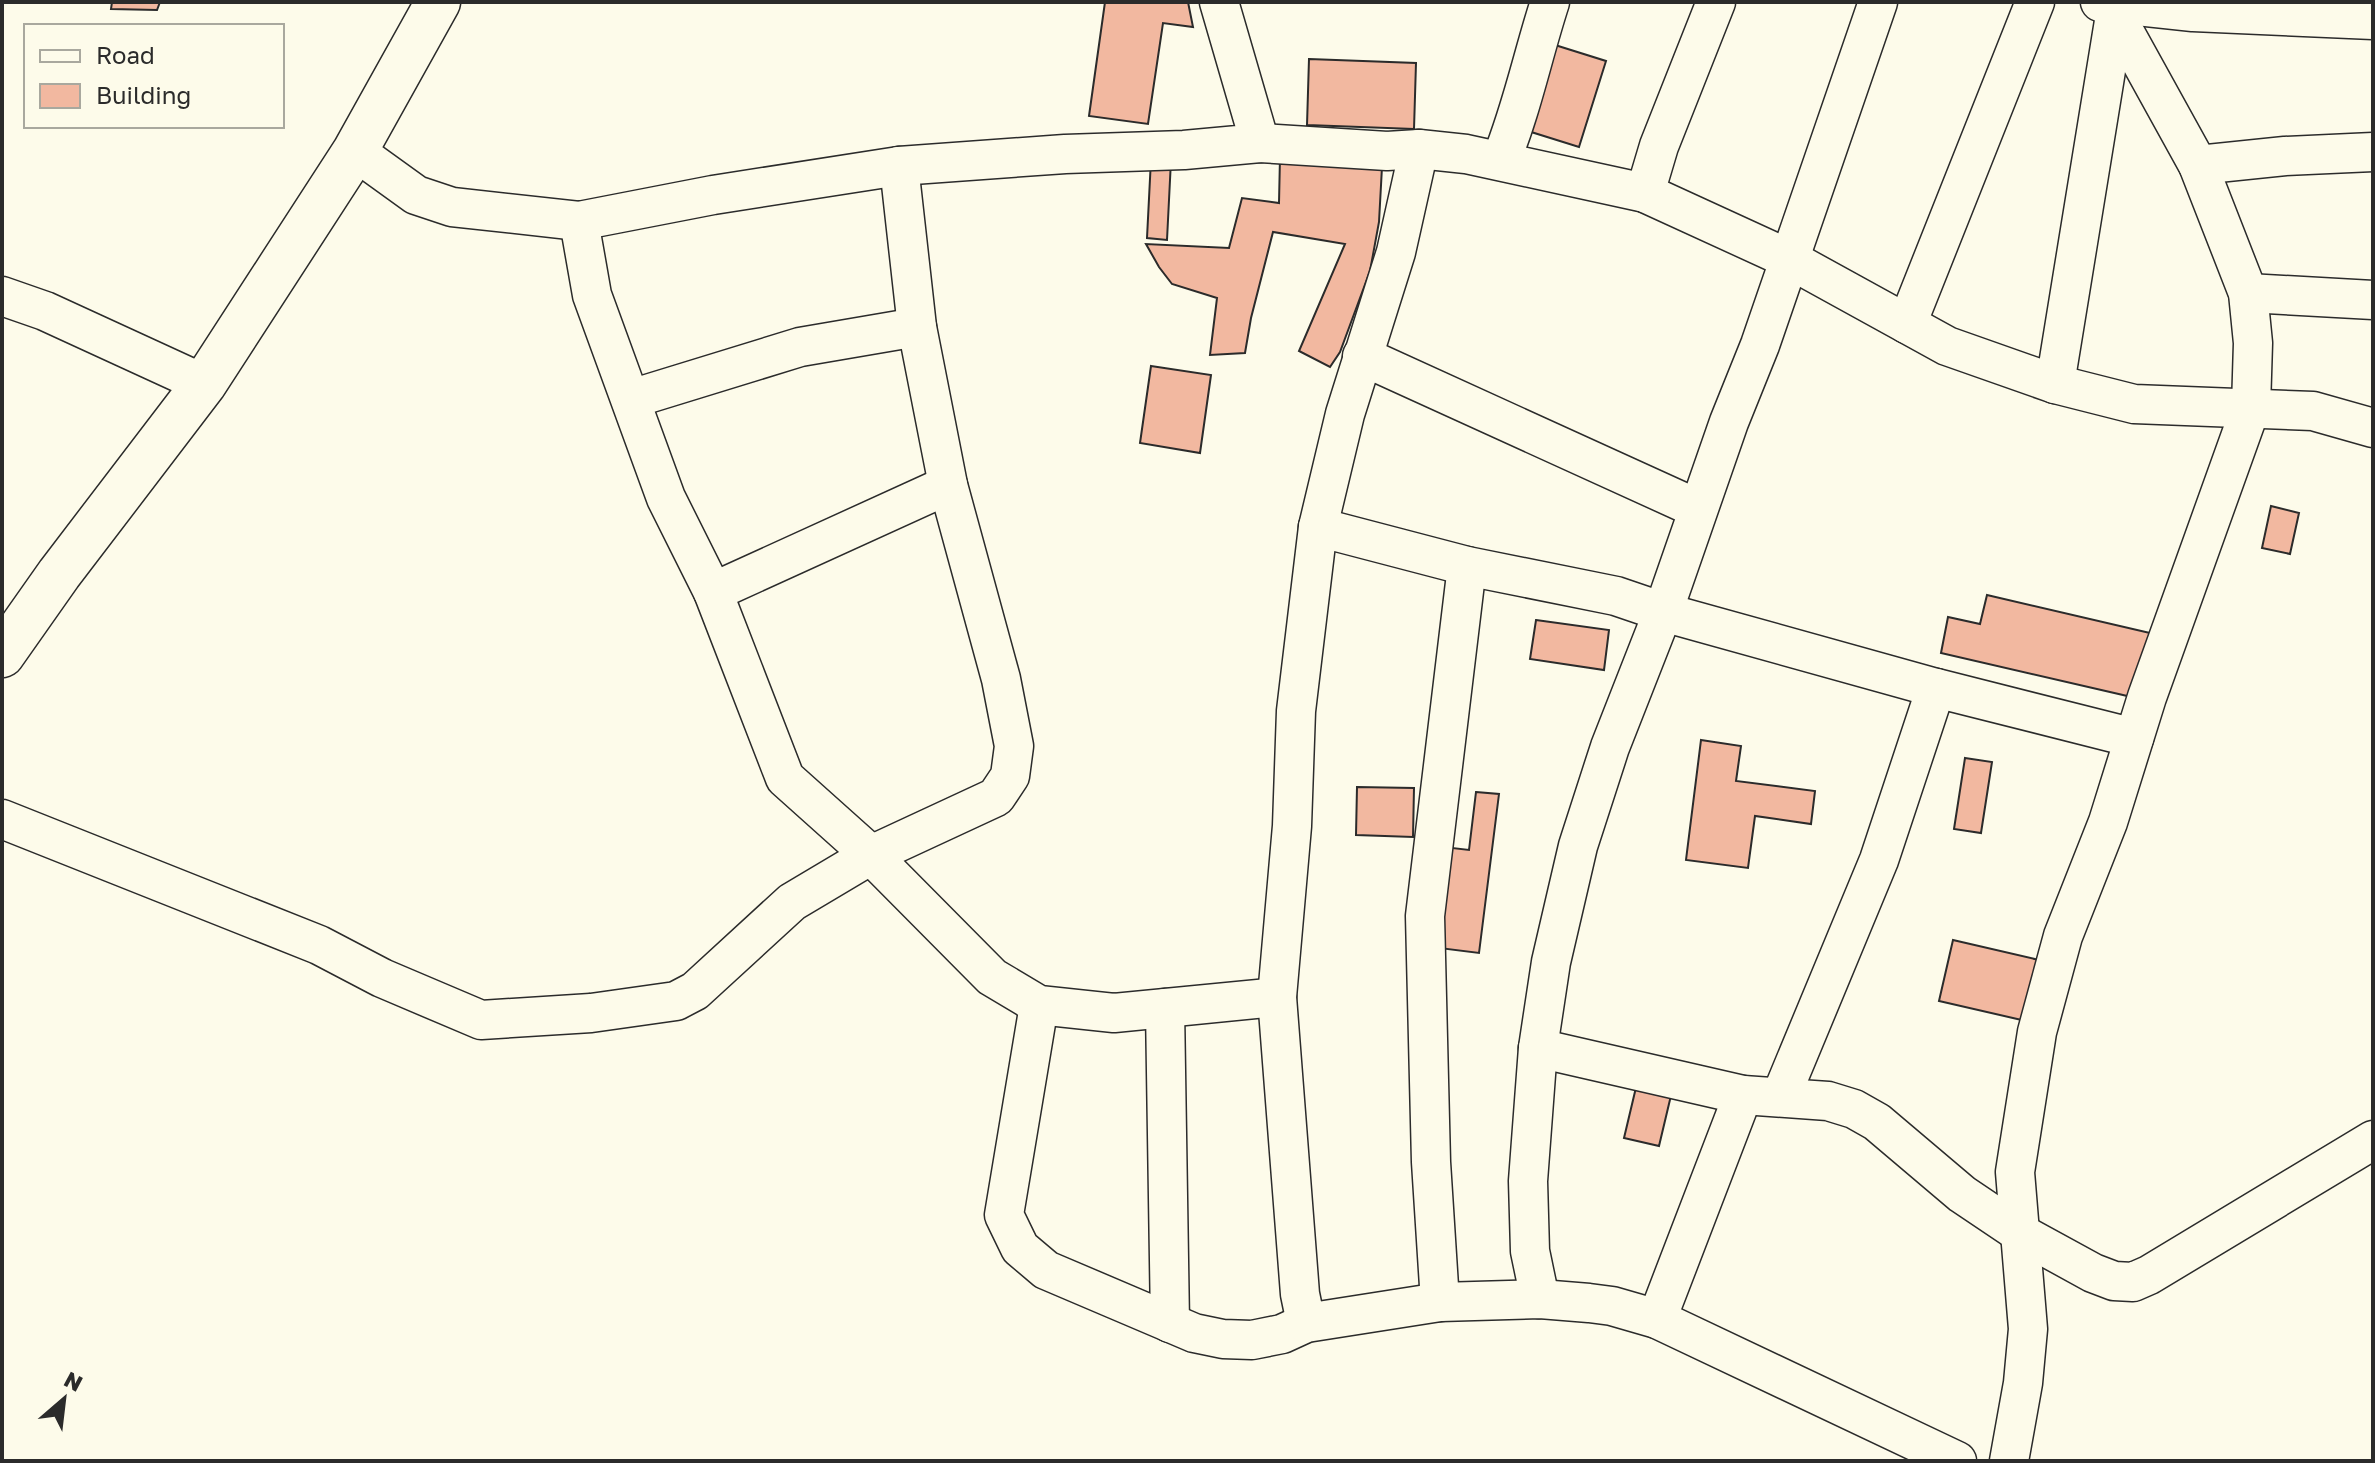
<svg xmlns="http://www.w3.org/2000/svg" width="2375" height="1463" viewBox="0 0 2375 1463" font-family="'Golos Text',sans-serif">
<rect width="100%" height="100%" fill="#fdfbea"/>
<g fill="#f2b8a0" stroke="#2b2b2b" stroke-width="2">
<polygon points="112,2 160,2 157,10 111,9"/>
<polygon points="1105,2 1188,2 1193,27 1163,23 1148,124 1089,116"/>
<polygon points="1555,45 1606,61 1579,147 1528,131"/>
<polygon points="1309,59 1416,63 1414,129 1307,125"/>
<polygon points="1280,157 1382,167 1379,222 1370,271 1340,352 1330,367 1299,351 1345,244 1273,232 1251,318 1245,353 1210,355 1217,298 1172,284 1159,267 1146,244 1229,248 1242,198 1279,203"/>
<polygon points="1151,159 1171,160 1167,240 1147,238"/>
<polygon points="1151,366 1211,375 1200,453 1140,443"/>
<polygon points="2271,506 2299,513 2290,554 2262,548"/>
<polygon points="1987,595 2150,633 2136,698 1941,653 1948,617 1980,624"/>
<polygon points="1536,620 1609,630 1604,670 1530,659"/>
<polygon points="1701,740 1741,746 1736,781 1815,791 1811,824 1755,816 1748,868 1686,860"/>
<polygon points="1965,758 1992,762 1981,833 1954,829"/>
<polygon points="1357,787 1414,788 1413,837 1356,835"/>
<polygon points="1476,792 1499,794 1479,953 1431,947 1444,847 1469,850"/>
<polygon points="1953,940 2039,960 2026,1021 1939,1001"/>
<polygon points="1638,1079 1673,1087 1659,1146 1624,1138"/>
</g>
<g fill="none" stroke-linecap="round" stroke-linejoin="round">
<defs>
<g id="minor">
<polyline points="2100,2 2193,12 2373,20"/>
<polyline points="1260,143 1387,151 1419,149 1466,154 1645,193 1789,259 1947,346 2055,384 2134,404 2313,411 2373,428"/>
<polyline points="355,151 416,195 452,207 579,221 713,195 899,166 1065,154 1184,150 1260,143 1219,2"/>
<path d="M1501,160c21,-51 32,-106 49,-158"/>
<polyline points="2198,165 2285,156 2373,152"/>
<polyline points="1645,193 1659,146 1716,2"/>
<polyline points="579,221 592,295 666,498 713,592 785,778 871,855 992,977 1039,1005 1114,1013 1277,997"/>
<polyline points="2248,293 2373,300"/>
<polyline points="2,296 45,311 204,384"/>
<polyline points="1907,324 2035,2"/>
<polyline points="1362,356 1698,509"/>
<polyline points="2055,384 2115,15"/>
<polyline points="631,399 800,347 917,327"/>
<polyline points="1318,527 1467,566 1616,596 1663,612 1936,688 2134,738"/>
<polyline points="713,592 948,485"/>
<polyline points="2,819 319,945 382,978 481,1020 591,1013 676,1001 695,991 792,902 871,855 996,797 1010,776 1014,746 1001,679 948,485 917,327 899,166"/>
<polyline points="1039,1005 1004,1215 1020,1248 1046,1270 1194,1333 1223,1339 1252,1340 1282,1334 1306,1323 1440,1302 1540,1299 1589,1303 1612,1306 1657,1319 1957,1461"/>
<polyline points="1165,1008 1170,1323"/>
<polyline points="1538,1048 1743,1095 1828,1101 1854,1109 1877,1122 1962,1194 2020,1233 2093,1273 2114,1281 2133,1282 2149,1275 2373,1140"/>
<polyline points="1781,1096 1879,860 1936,688"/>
<polyline points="1540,1299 1530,1251 1528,1181 1538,1048 1551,962 1578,846 1610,747 1663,612 1729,422 1760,345 1878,2"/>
<polyline points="1440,1302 1431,1162 1425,916 1467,566"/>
<polyline points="1657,1319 1743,1095"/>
<polyline points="1306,1323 1300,1294 1277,997 1292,826 1296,711 1318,527 1345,414 1396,252 1419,149"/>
<polyline points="2009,1461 2023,1383 2028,1329 2015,1172 2037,1032 2063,936 2108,822 2147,697 2251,407 2253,343 2248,293 2198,165 2108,2"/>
</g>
<polyline id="tertiary" points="2,655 59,574 204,384 355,151 438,2"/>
</defs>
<use href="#minor" stroke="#2b2b2b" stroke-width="41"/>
<use href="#tertiary" stroke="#2b2b2b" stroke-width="47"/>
<use href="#minor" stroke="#fdfbea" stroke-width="38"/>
<use href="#tertiary" stroke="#fdfbea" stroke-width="44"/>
</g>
<rect width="2375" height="1463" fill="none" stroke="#2b2b2b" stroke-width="8"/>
<rect x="24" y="24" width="260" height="104" fill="#fdfbea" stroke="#a9a89e" stroke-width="2"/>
<rect x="40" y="50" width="40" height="12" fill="#fdfbea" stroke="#a9a89e" stroke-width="2"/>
<text x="96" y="64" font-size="24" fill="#2b2b2b">Road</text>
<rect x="40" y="84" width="40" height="24" fill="#f2b8a0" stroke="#a9a89e" stroke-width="2"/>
<text x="96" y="104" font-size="24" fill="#2b2b2b">Building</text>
<g transform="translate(64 1399) rotate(28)" stroke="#fdfbea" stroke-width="6" paint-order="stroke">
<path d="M0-6L14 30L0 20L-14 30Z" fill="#2b2b2b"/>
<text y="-12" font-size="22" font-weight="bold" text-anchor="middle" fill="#2b2b2b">N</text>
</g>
</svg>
